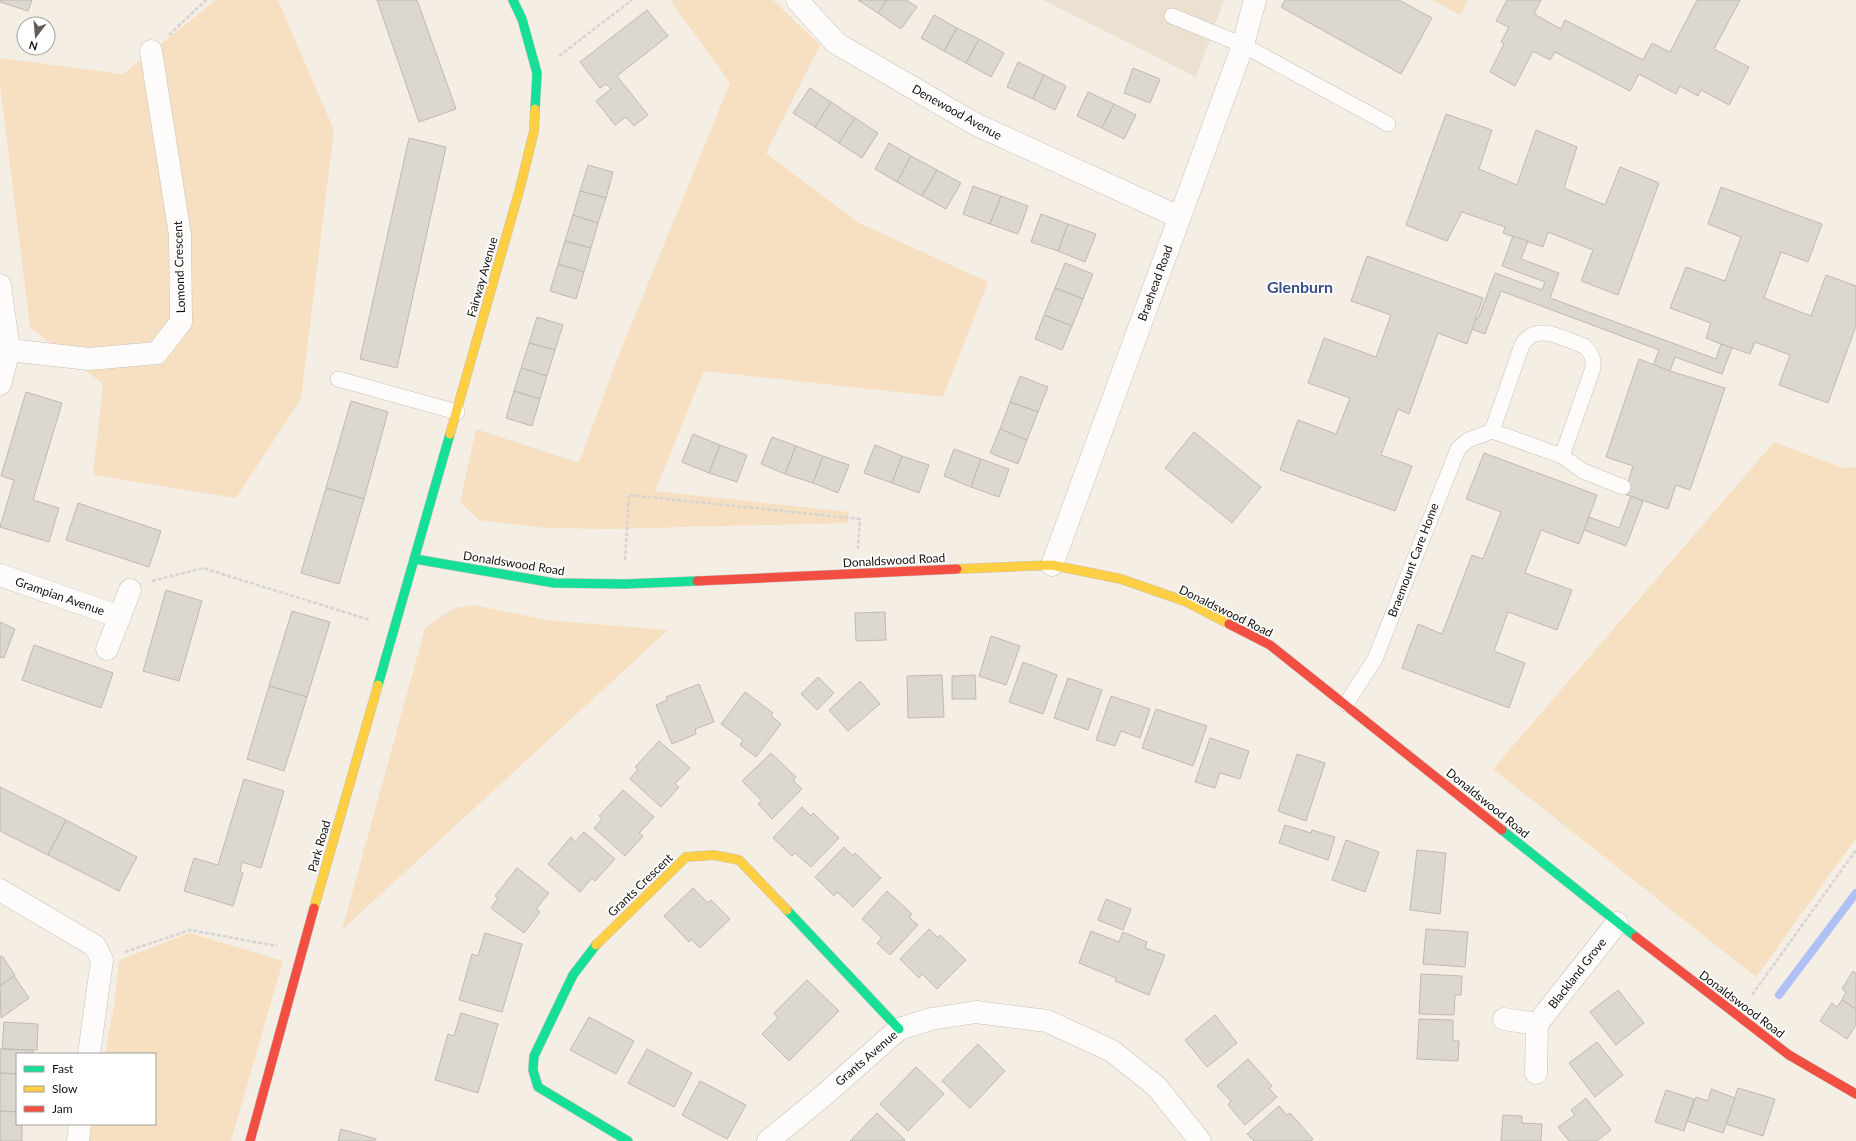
<svg xmlns="http://www.w3.org/2000/svg" width="1856" height="1141" viewBox="0 0 1856 1141" font-family="Lato,sans-serif">
<rect width="100%" height="100%" fill="#f5eee5"/>
<polygon fill="#ece0d1" points="1043,0 1224,0 1196,77"/>
<g fill="#f7e0c1">
<polygon points="216,0 278,0 334,130 301,399 236,498 93,475 103,384 30,327 0,86 0,58 123,74"/>
<polygon points="670,0 773,0 820,45 766,153 859,223 988,282 943,397 704,371 655,491 849,512 847,523 608,529 545,528 479,520 460,502 476,429 579,463 616,362 730,83"/>
<polygon points="1432,0 1468,0 1460,15"/>
<polygon points="1774,442 1843,468 1856,467 1856,838 1756,977 1493,769"/>
<polygon points="474,605 546,620 668,630 342,930 425,628 454,608"/>
<polygon points="190,933 283,961 231,1141 89,1141 92,1124 155,1124 155,1054 105,1054 114,1006 119,960"/>
</g>
<g fill="none" stroke-linecap="round" stroke-linejoin="round">
<polyline stroke="#afc1f4" stroke-width="8" points="1779,995 1856,893"/>
</g>
<g fill="#dcd7cf" stroke="#beb9b2">
<polygon points="0,0 32,0 28,11 0,2"/>
<polygon points="377,0 417,0 456,109 419,122"/>
<polygon points="858,0 887,0 878,13"/>
<polygon points="887,0 906,0 917,7 901,29 878,13"/>
<polygon points="1285,0 1399,0 1432,18 1401,74 1281,7"/>
<polygon points="1507,0 1541,0 1534,14 1561,29 1565,20 1643,60 1652,43 1670,52 1697,0 1740,0 1714,49 1749,67 1729,105 1701,90 1698,96 1680,86 1676,94 1639,74 1630,91 1555,52 1550,60 1533,51 1515,86 1490,72 1504,44 1501,42 1509,27 1496,21"/>
<polygon points="647,10 668,36 617,76 648,115 634,126 626,117 615,125 596,101 611,89 606,84 600,88 580,62"/>
<polygon points="934,15 957,28 944,51 921,38"/>
<polygon points="957,28 979,39 966,63 944,51"/>
<polygon points="979,39 1004,53 991,77 966,63"/>
<polygon points="1018,62 1044,75 1033,99 1007,87"/>
<polygon points="1133,68 1160,79 1150,103 1124,93"/>
<polygon points="1044,75 1066,86 1055,110 1033,99"/>
<polygon points="810,88 831,102 815,127 793,113"/>
<polygon points="1088,92 1114,104 1102,128 1077,116"/>
<polygon points="831,102 855,118 839,143 815,127"/>
<polygon points="1114,104 1136,115 1124,139 1102,128"/>
<polygon points="1446,114 1492,130 1479,169 1517,185 1536,130 1577,147 1564,188 1605,205 1620,167 1659,183 1618,295 1581,281 1593,250 1548,232 1543,247 1503,233 1505,227 1462,212 1447,241 1406,225"/>
<polygon points="855,118 878,133 862,158 839,143"/>
<polygon points="409,138 446,147 397,368 360,359"/>
<polygon points="889,143 911,156 897,182 875,169"/>
<polygon points="911,156 937,170 922,196 897,182"/>
<polygon points="588,165 613,172 606,198 580,191"/>
<polygon points="937,170 961,183 946,209 922,196"/>
<polygon points="973,186 1001,196 990,224 963,214"/>
<polygon points="1721,187 1822,224 1808,262 1781,252 1764,298 1811,316 1826,275 1856,286 1856,326 1828,403 1779,385 1790,355 1755,342 1750,354 1721,344 1706,338 1711,323 1670,308 1686,267 1725,281 1741,237 1708,224"/>
<polygon points="580,191 606,198 598,223 573,215"/>
<polygon points="1001,196 1028,206 1018,234 990,224"/>
<polygon points="1041,214 1068,224 1058,251 1031,242"/>
<polygon points="573,215 598,223 591,248 565,241"/>
<polygon points="1068,224 1096,234 1085,262 1058,251"/>
<polygon points="1513,236 1528,241 1521,259 1559,273 1550,298 1716,359 1721,344 1732,348 1722,374 1675,357 1670,371 1653,366 1659,350 1501,291 1485,334 1471,329 1475,318 1478,319 1495,273 1542,290 1545,282 1502,266"/>
<polygon points="565,241 591,248 584,272 558,264"/>
<polygon points="1367,256 1483,298 1467,344 1438,333 1409,414 1398,409 1381,455 1412,466 1395,511 1280,470 1298,420 1336,434 1350,398 1308,383 1324,338 1376,357 1391,315 1351,301"/>
<polygon points="1065,263 1093,274 1083,299 1055,288"/>
<polygon points="558,264 584,272 576,299 550,291"/>
<polygon points="1055,288 1083,299 1072,326 1044,315"/>
<polygon points="1044,315 1072,326 1062,350 1035,339"/>
<polygon points="537,317 563,325 555,350 529,343"/>
<polygon points="529,343 555,350 547,376 521,368"/>
<polygon points="1639,359 1670,371 1725,388 1690,490 1676,485 1668,509 1624,494 1633,466 1606,457"/>
<polygon points="521,368 547,376 540,399 514,391"/>
<polygon points="1020,376 1048,387 1038,412 1010,402"/>
<polygon points="514,391 540,399 532,426 506,418"/>
<polygon points="26,392 62,403 33,500 59,508 49,542 0,527 14,480 1,476"/>
<polygon points="351,401 388,412 364,499 326,488"/>
<polygon points="1010,402 1038,412 1027,440 1000,429"/>
<polygon points="1000,429 1027,440 1018,464 990,453"/>
<polygon points="1194,432 1261,487 1232,523 1165,468"/>
<polygon points="693,434 720,445 709,473 682,462"/>
<polygon points="772,437 796,446 785,474 761,464"/>
<polygon points="720,445 747,455 737,482 709,473"/>
<polygon points="875,445 902,456 892,483 864,473"/>
<polygon points="796,446 823,456 813,483 785,474"/>
<polygon points="954,449 981,459 971,487 944,476"/>
<polygon points="1484,453 1597,495 1579,544 1541,530 1525,573 1572,590 1557,630 1508,612 1494,651 1525,663 1509,708 1402,668 1418,624 1442,634 1472,555 1483,559 1501,512 1466,499"/>
<polygon points="823,456 849,465 838,493 813,483"/>
<polygon points="902,456 929,465 919,493 892,483"/>
<polygon points="981,459 1009,469 999,497 971,487"/>
<polygon points="326,488 364,499 339,584 301,573"/>
<polygon points="1631,496 1643,501 1626,546 1584,530 1589,517 1619,528"/>
<polygon points="78,503 161,531 149,567 66,540"/>
<polygon points="166,590 202,601 179,681 143,671"/>
<polygon points="292,611 330,622 307,697 269,686"/>
<polygon points="885,612 886,640 856,641 855,613"/>
<polygon points="0,622 15,629 4,658 0,657"/>
<polygon points="991,636 1020,646 1006,685 979,676"/>
<polygon points="34,645 113,673 101,708 22,680"/>
<polygon points="1023,662 1057,675 1043,714 1009,702"/>
<polygon points="942,675 944,717 908,718 907,676"/>
<polygon points="975,675 976,699 952,699 952,676"/>
<polygon points="818,677 834,693 817,710 801,694"/>
<polygon points="1068,678 1102,690 1088,730 1054,718"/>
<polygon points="860,681 880,704 848,731 829,710"/>
<polygon points="699,684 714,722 695,729 696,734 672,744 656,705 667,700 666,697"/>
<polygon points="269,686 307,697 284,771 247,759"/>
<polygon points="745,692 773,713 771,716 781,724 756,757 740,745 743,740 721,724"/>
<polygon points="1111,696 1150,709 1140,738 1121,731 1115,746 1096,740"/>
<polygon points="1156,709 1207,726 1193,766 1142,748"/>
<polygon points="1210,738 1249,751 1240,779 1220,773 1215,788 1195,782"/>
<polygon points="659,741 690,768 675,784 679,787 661,807 630,779 638,769 635,767"/>
<polygon points="771,753 796,777 793,780 802,789 772,819 758,804 762,801 742,781"/>
<polygon points="1297,754 1325,763 1306,821 1278,811"/>
<polygon points="244,779 284,791 261,868 242,862 240,871 243,873 233,906 184,891 194,858 218,865"/>
<polygon points="0,787 66,820 48,855 0,831"/>
<polygon points="623,790 654,817 639,833 643,836 625,856 594,828 602,819 599,816"/>
<polygon points="802,807 811,816 813,813 839,838 811,867 795,853 792,856 773,838"/>
<polygon points="66,820 137,857 119,891 48,855"/>
<polygon points="1285,825 1311,833 1312,830 1335,837 1328,860 1279,843"/>
<polygon points="584,832 615,859 595,881 592,878 580,892 548,864 571,837 575,842"/>
<polygon points="1346,840 1379,852 1365,892 1332,880"/>
<polygon points="844,847 853,856 855,853 881,878 853,907 837,892 834,896 815,877"/>
<polygon points="1417,850 1446,853 1440,914 1410,910"/>
<polygon points="517,868 549,893 536,909 540,912 524,933 491,908 498,898 495,896"/>
<polygon points="693,888 708,903 711,900 730,919 700,948 691,939 689,942 664,916"/>
<polygon points="887,891 912,914 909,917 918,925 890,955 877,943 882,938 862,919"/>
<polygon points="1106,899 1131,909 1123,930 1098,920"/>
<polygon points="929,929 938,938 940,935 966,960 937,989 922,974 919,978 900,959"/>
<polygon points="1426,929 1468,932 1465,967 1423,964"/>
<polygon points="1091,931 1119,942 1123,932 1147,942 1145,948 1165,955 1149,995 1115,981 1116,978 1079,963"/>
<polygon points="485,933 522,944 502,1012 459,1000 472,954 478,956"/>
<polygon points="2,956 15,975 0,986 0,957"/>
<polygon points="1853,971 1856,973 1856,1009 1842,1000 1846,992 1842,989"/>
<polygon points="1421,974 1462,976 1461,995 1455,995 1454,1015 1419,1014"/>
<polygon points="14,976 29,998 1,1018 0,986"/>
<polygon points="807,980 839,1011 789,1061 762,1034 778,1018 774,1013"/>
<polygon points="1618,990 1644,1023 1616,1045 1590,1012"/>
<polygon points="1842,1000 1856,1009 1856,1025 1847,1039 1820,1021 1832,1003 1837,1007"/>
<polygon points="461,1013 498,1024 478,1093 435,1080 448,1034 454,1036"/>
<polygon points="1215,1015 1237,1043 1207,1067 1185,1040"/>
<polygon points="589,1017 634,1041 616,1074 570,1050"/>
<polygon points="1419,1019 1453,1020 1453,1041 1459,1041 1458,1061 1417,1059"/>
<polygon points="4,1022 38,1024 37,1050 2,1049"/>
<polygon points="1597,1042 1623,1075 1595,1097 1569,1063"/>
<polygon points="978,1044 1005,1071 970,1108 942,1081"/>
<polygon points="0,1049 33,1050 33,1054 17,1054 17,1074 0,1073"/>
<polygon points="647,1049 692,1073 674,1107 628,1083"/>
<polygon points="1248,1059 1272,1086 1269,1088 1277,1097 1245,1125 1228,1105 1231,1101 1217,1086"/>
<polygon points="916,1067 944,1094 908,1131 880,1104"/>
<polygon points="0,1073 17,1074 17,1112 0,1111"/>
<polygon points="700,1081 746,1105 727,1139 682,1115"/>
<polygon points="1738,1088 1775,1099 1763,1136 1726,1124"/>
<polygon points="1711,1089 1735,1098 1723,1133 1687,1121 1696,1097 1708,1101"/>
<polygon points="1666,1090 1694,1099 1684,1131 1655,1122"/>
<polygon points="1586,1098 1611,1130 1597,1141 1569,1141 1558,1127 1575,1115 1571,1110"/>
<polygon points="1279,1106 1287,1115 1290,1113 1313,1139 1311,1141 1254,1141 1247,1134"/>
<polygon points="0,1111 17,1112 17,1124 22,1124 22,1141 0,1141"/>
<polygon points="877,1113 905,1140 904,1141 850,1141"/>
<polygon points="1503,1115 1522,1116 1522,1123 1542,1124 1541,1141 1501,1141"/>
<polygon points="341,1129 376,1139 375,1141 338,1141"/>
</g>
<g fill="none" stroke-linecap="round" stroke-linejoin="round">
<defs>
<g id="lane">
<polyline points="1172,16 1243,45 1388,124"/>
<polyline points="338,379 457,412"/>
<polyline points="1562,456 1583,471 1623,487"/>
<path d="M1346,704l29,-45 83,-210 10,-9 24,-9 70,25 31,-88c1,-10 -2,-16 -9,-22 -20,-7 -48,-25 -62,-1l-30,86"/>
</g>
<g id="street">
<polyline points="797,0 836,43 975,124 1179,217"/>
<polyline points="0,285 9,350 0,384"/>
<polyline points="9,350 89,359 157,353 181,322 180,235 151,51"/>
<polyline points="1052,565 1243,45 1255,0"/>
<polyline points="0,575 120,617"/>
<polyline points="107,649 130,590"/>
<polyline points="0,890 95,946 102,960 89,1054"/>
<polyline points="1504,1019 1537,1024"/>
<polyline points="1536,1073 1537,1024 1617,923"/>
<polyline points="78,1141 80,1124"/>
<polyline points="768,1141 823,1096 899,1029 931,1019 976,1012 1047,1021 1112,1051 1157,1087 1200,1141"/>
</g>
<g id="fast">
<polyline points="513,0 522,19 537,73 535,109"/>
<polyline points="415,559 554,583 625,584 697,581"/>
<polyline points="378,685 450,434"/>
<polyline points="1502,830 1636,937"/>
<polyline points="787,910 899,1029"/>
<polyline points="596,945 573,975 534,1056 533,1070 538,1087 628,1141"/>
</g>
<g id="slow">
<polyline points="450,434 520,188 534,131 535,109"/>
<polyline points="957,569 1052,565 1121,579 1187,602 1229,624"/>
<polyline points="314,908 378,685"/>
<polyline points="596,945 686,857 714,855 739,860 787,910"/>
</g>
<g id="jam">
<polyline points="697,581 957,569"/>
<polyline points="1229,624 1270,645 1502,830"/>
<polyline points="1636,937 1789,1055 1856,1094"/>
<polyline points="250,1141 314,908"/>
</g>
</defs>
<use href="#lane" stroke="#c6c0b9" stroke-width="16"/>
<use href="#street" stroke="#c6c0b9" stroke-width="23"/>
<use href="#fast" stroke="#c6c0b9" stroke-width="10"/>
<use href="#slow" stroke="#c6c0b9" stroke-width="10"/>
<use href="#jam" stroke="#c6c0b9" stroke-width="10"/>
<g stroke="#d6d4d2" stroke-width="2.5" stroke-dasharray="4 2" stroke-linecap="butt">
<polyline points="169,35 206,0"/>
<polyline points="559,56 632,0"/>
<polyline points="625,560 629,495 860,519 858,549"/>
<polyline points="152,581 203,568 370,620"/>
<polyline points="125,952 190,930 277,946"/>
<polyline points="1752,995 1856,850"/>
</g>
<use href="#lane" stroke="#fefcfb" stroke-width="15"/>
<use href="#street" stroke="#fefcfb" stroke-width="22"/>
<use href="#fast" stroke="#16e098" stroke-width="9"/>
<use href="#slow" stroke="#ffcf43" stroke-width="9"/>
<use href="#jam" stroke="#f24e42" stroke-width="9"/>
</g>
<g text-anchor="middle" dominant-baseline="central" stroke-width="3.5" stroke-linejoin="round" paint-order="stroke">
<g font-size="12" fill="#130f0a" stroke="#fff">
<text transform="translate(957 112) rotate(29)">Denewood Avenue</text>
<text transform="translate(179 267) rotate(-92)">Lomond Crescent</text>
<text transform="translate(482 277) rotate(-74)">Fairway Avenue</text>
<text transform="translate(1155 283) rotate(-70)">Braehead Road</text>
<text transform="translate(894 560) rotate(-3)">Donaldswood Road</text>
<text transform="translate(1413 560) rotate(-69)">Braemount Care Home</text>
<text transform="translate(514 563) rotate(9)">Donaldswood Road</text>
<text transform="translate(60 596) rotate(19)">Grampian Avenue</text>
<text transform="translate(1226 611) rotate(26)">Donaldswood Road</text>
<text transform="translate(1488 803) rotate(39)">Donaldswood Road</text>
<text transform="translate(319 846) rotate(-74)">Park Road</text>
<text transform="translate(640 885) rotate(-44)">Grants Crescent</text>
<text transform="translate(1577 973) rotate(-52)">Blackland Grove</text>
<text transform="translate(1742 1004) rotate(37)">Donaldswood Road</text>
<text transform="translate(866 1058) rotate(-41)">Grants Avenue</text>
</g>
<g font-size="16" font-weight="bold" fill="#3a4e89" stroke="#fff">
<text x="1300" y="286">Glenburn</text>
</g>
</g>
<rect x="16" y="1053" width="140" height="72" fill="#ffffff" stroke="#a19f9d"/>
<rect x="24" y="1066" width="20" height="6" fill="#16e098" stroke="#a19f9d"/>
<text x="52" y="1073" font-size="12" fill="#130f0a">Fast</text>
<rect x="24" y="1086" width="20" height="6" fill="#ffcf43" stroke="#a19f9d"/>
<text x="52" y="1093" font-size="12" fill="#130f0a">Slow</text>
<rect x="24" y="1106" width="20" height="6" fill="#f24e42" stroke="#a19f9d"/>
<text x="52" y="1113" font-size="12" fill="#130f0a">Jam</text>
<g transform="translate(36 36) rotate(196)"><circle r="19" fill="#ffffff" stroke="#a19f9d"/>
<path d="M0-3L7 15L0 10L-7 15Z" fill="#625d57"/>
<text y="-6" font-size="11" font-weight="bold" text-anchor="middle" fill="#130f0a">N</text>
</g>
</svg>
